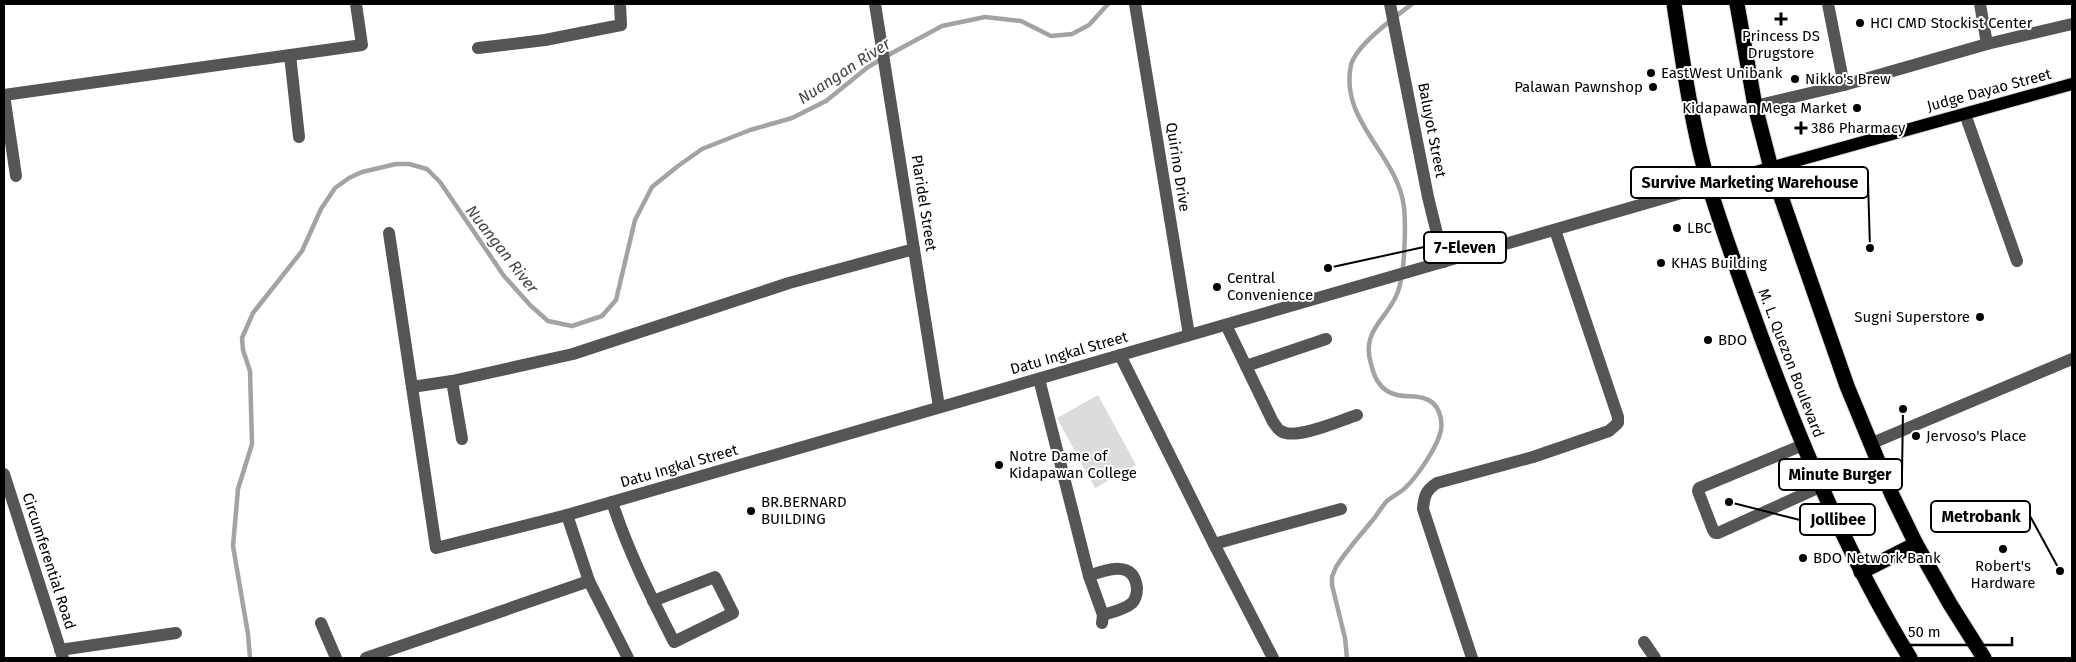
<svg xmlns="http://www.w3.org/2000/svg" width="2076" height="662" viewBox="0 0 2076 662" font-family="'Fira Sans',sans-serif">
<rect width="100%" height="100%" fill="#fff"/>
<polygon fill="#dcdcdc" points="1098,395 1136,465 1095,488 1057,418"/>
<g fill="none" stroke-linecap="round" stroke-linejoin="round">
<g stroke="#a3a3a3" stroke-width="4.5">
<polyline points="250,658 248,634 233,546 238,489 252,444 250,371 243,350 242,338 253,313 302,251 321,209 335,188 349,178 362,172 396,164 409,164 427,169 440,182 504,276 530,305 548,321 572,326 602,316 616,300 635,220 652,187 678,166 702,149 750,130 792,118 826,101 868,67 892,53 942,26 985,17 1021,21 1051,36 1072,34 1089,25 1108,4"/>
<path d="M1347,658l-2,-20 -13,-53v-8l4,-10c10,-16 23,-30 35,-45 6,-6 10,-15 16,-21 6,-5 13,-8 18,-13 12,-11 33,-42 36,-58 2,-12 -3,-27 -15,-31 -12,-5 -25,0 -37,-7 -11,-6 -15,-16 -18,-28 -10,-34 15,-43 26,-70 8,-19 9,-67 7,-87 -6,-52 -65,-86 -53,-142 5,-20 44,-48 61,-61"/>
</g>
<defs>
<polyline id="major" points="1709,185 2072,84"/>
<g id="highway">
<path d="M1674,4c9,60 18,123 35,182 15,50 34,100 52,150 41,111 87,221 149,322"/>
<polyline points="1737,4 1755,106 1771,168 1847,386 1892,495 1916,544 1950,604 1984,658"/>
<polyline points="1861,572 1916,544"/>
</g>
</defs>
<use href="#major" stroke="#dbdbdb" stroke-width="14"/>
<use href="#highway" stroke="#dbdbdb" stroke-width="17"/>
<g stroke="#555" stroke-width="12">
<polyline points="875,4 939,407"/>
<polyline points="1135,4 1189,335"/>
<polyline points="1390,4 1428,197 1444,262"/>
<polyline points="1828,4 1844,85 1987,44 2072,24"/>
<polyline points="1980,4 1987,44"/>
<polyline points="478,48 545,40 621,25 620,4"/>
<polyline points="290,55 299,137"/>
<polyline points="4,95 362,45 356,4"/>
<polyline points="4,95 16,176"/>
<polyline points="1755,106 1844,85"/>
<polyline points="1965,114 2017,261"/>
<polyline points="389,233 436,548 567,515 1709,185"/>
<path d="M1226,325l47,97c2,2 5,8 8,9 14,10 60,-11 76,-16"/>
<polyline points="1120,355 1214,544 1273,658"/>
<polyline points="1246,366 1326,339"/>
<polyline points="1039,379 1089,576 1103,615 1102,623"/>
<polyline points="452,381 462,439"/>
<polyline points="412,387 452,381 573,354 789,283 914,249"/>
<polyline points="1870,444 2072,359"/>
<polyline points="1803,445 1699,488 1698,491 1713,530 1715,533 1718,533 1822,486"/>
<polyline points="4,474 63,658"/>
<path d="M612,502c16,49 39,95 62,140l59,-29 -18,-36 -62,24"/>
<polyline points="567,515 589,581 628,658"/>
<polyline points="1214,544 1341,509"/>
<path d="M1089,576c18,-7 45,-16 48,12 0,5 -1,11 -5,15 -8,7 -20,9 -29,12"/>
<polyline points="321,623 336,658"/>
<polyline points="1644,642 1655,658"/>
<polyline points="60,650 176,633"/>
<polyline points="366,658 589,581"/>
<path d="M1472,658l-49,-149c1,-13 3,-19 14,-26l96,-26 76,-26 9,-8v-6l-63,-187"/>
</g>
<use href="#major" stroke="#000" stroke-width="12"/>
<use href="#highway" stroke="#000" stroke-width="15"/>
</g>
<g fill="#000" stroke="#fff" stroke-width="2">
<path d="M1778.5 11.5h5v5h5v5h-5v5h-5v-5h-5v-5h5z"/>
<circle cx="1860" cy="23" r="5"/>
<circle cx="1651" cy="73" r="5"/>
<circle cx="1795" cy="79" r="5"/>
<circle cx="1653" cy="87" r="5"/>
<circle cx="1857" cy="108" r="5"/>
<path d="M1798.5 120.5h5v5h5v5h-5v5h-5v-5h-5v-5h5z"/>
<circle cx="1677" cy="228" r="5"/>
<circle cx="1661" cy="263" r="5"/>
<circle cx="1217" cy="287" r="5"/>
<circle cx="1980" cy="317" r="5"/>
<circle cx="1708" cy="340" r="5"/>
<circle cx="1916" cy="436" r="5"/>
<circle cx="999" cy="465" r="5"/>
<circle cx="751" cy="511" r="5"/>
<circle cx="2003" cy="549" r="5"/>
<circle cx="1803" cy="558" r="5"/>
</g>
<g text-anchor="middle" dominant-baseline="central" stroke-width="4" stroke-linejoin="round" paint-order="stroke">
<g font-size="15" fill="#000" stroke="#fff" text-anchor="start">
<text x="1870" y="23">HCI CMD Stockist Center</text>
<text x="1781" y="36" text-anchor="middle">Princess DS<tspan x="1781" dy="17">Drugstore</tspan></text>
<text x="1661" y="73">EastWest Unibank</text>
<text x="1805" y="79">Nikko's Brew</text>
<text x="1643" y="87" text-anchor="end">Palawan Pawnshop</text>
<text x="1847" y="108" text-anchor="end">Kidapawan Mega Market</text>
<text x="1811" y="128">386 Pharmacy</text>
<text x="1687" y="228">LBC</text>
<text x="1671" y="263">KHAS Building</text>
<text x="1227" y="278">Central<tspan x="1227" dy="17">Convenience</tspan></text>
<text x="1970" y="317" text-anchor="end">Sugni Superstore</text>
<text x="1718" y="340">BDO</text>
<text x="1926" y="436">Jervoso's Place</text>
<text x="1009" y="456">Notre Dame of<tspan x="1009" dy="17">Kidapawan College</tspan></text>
<text x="761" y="502">BR.BERNARD<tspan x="761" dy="17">BUILDING</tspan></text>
<text x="1813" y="558">BDO Network Bank</text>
<text x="2003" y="566" text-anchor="middle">Robert's<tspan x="2003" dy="17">Hardware</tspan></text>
</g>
<g font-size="15" fill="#000" stroke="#fff">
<text transform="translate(1989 90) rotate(-15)">Judge Dayao Street</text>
<text transform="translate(1432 130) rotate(79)">Baluyot Street</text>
<text transform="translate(1178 167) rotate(81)">Quirino Drive</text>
<text transform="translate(924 203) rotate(81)">Plaridel Street</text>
<text transform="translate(1069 353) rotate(-16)">Datu Ingkal Street</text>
<text transform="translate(1791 363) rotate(69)">M. L. Quezon Boulevard</text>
<text transform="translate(679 466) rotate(-16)">Datu Ingkal Street</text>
<text transform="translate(49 561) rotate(72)">Circumferential Road</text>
</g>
<g font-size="16" font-style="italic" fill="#444" stroke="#fff">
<text transform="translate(844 71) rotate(-33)">Nuangan River</text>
<text transform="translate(502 249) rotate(52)">Nuangan River</text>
</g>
</g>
<path fill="none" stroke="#000" stroke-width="2" d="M1870 248L1868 182M1328 268L1424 247M1903 409L1902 475M2060 571L2030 516M1729 502L1800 520"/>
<g fill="#000" stroke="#fff" stroke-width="2">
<circle cx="1870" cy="248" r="5"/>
<circle cx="1328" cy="268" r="5"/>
<circle cx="1903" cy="409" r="5"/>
<circle cx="2060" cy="571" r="5"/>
<circle cx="1729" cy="502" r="5"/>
</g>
<g fill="#fff" stroke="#000" stroke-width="2">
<rect x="1631" y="167" width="237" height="31" rx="5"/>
<rect x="1424" y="232" width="82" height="31" rx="5"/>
<rect x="1779" y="459" width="123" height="31" rx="5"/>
<rect x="1931" y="501" width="99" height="31" rx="5"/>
<rect x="1800" y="504" width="75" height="31" rx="5"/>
</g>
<g font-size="16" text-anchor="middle" font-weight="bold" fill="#000">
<text x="1750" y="188">Survive Marketing Warehouse</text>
<text x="1465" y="253">7-Eleven</text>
<text x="1840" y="480">Minute Burger</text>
<text x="1981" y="522">Metrobank</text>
<text x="1838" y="525">Jollibee</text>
</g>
<rect width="2076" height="662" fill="none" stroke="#000000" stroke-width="10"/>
<path d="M1901 637v8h111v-8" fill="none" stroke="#000000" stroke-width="2.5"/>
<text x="1908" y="637" font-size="15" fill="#000000" stroke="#ffffff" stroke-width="4" paint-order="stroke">50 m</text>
</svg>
